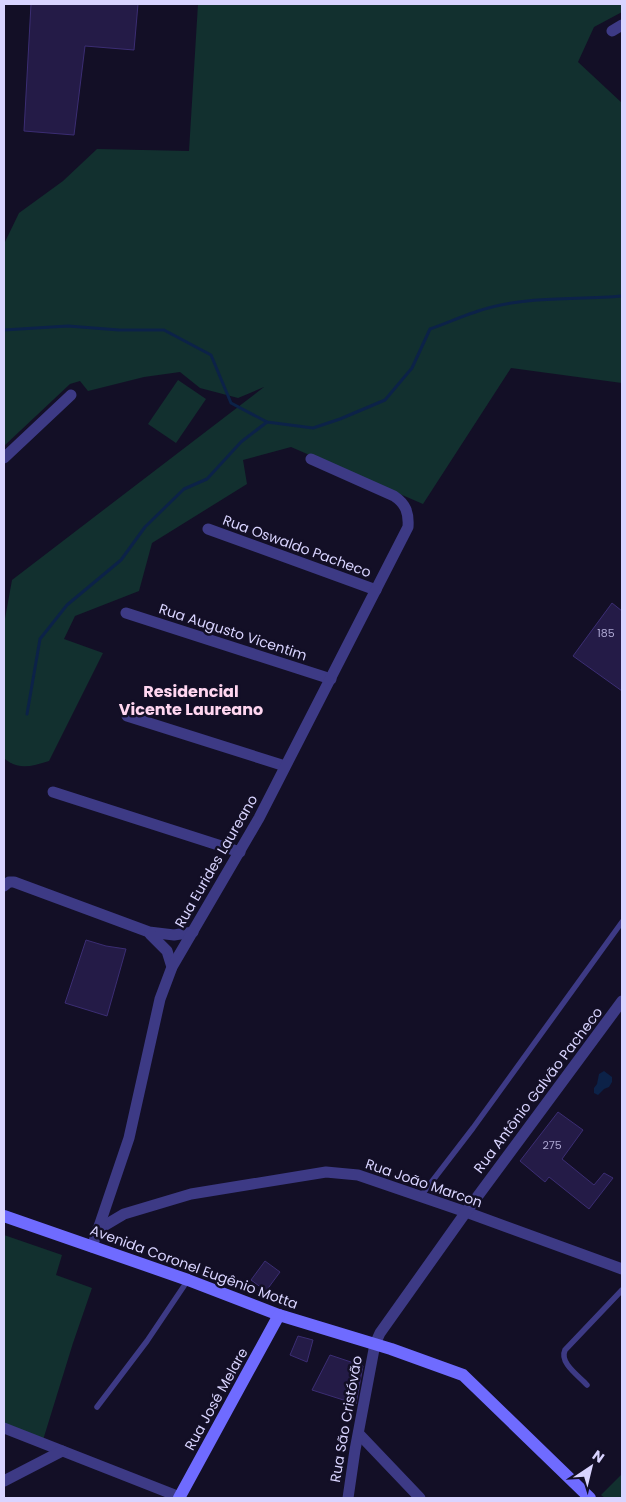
<svg xmlns="http://www.w3.org/2000/svg" width="626" height="1502" viewBox="0 0 626 1502" font-family="Poppins,sans-serif">
<rect width="100%" height="100%" fill="#130f26"/>
<g fill="#12302f">
<path d="M198,4h424v8l-28,15 -16,35 44,41v280l-111,-15 -88,136 -132,-57 -48,13 4,24 -95,59 -13,48 -64,25 -11,23 39,14 -54,108c-16,5 -31,10 -45,-3v-134l8,-44 252,-193 -26,11 -38,-10 -20,-16 -36,5 -56,14 -8,-10 -10,3 -66,62v-202l15,-31 44,-32 34,-32 92,2z"/>
<polygon points="178,380 206,399 176,443 148,424"/>
<polygon points="4,1235 62,1255 56,1275 92,1288 73,1343 43,1440 4,1423"/>
<polygon points="622,1474 622,1498 605,1498 601,1495"/>
</g>
<polygon fill="#0c2248" points="604,1071 612,1077 612,1082 609,1087 604,1089 598,1095 594,1093 594,1088 597,1084 599,1074"/>
<g fill="none" stroke-linecap="round" stroke-linejoin="round">
<g stroke="#0c2248" stroke-width="3">
<path d="M4,330l64,-4 51,4h45l47,25 20,48 36,19 46,6 27,-9 45,-19 27,-32 18,-39c20,-7 41,-17 62,-22 42,-11 87,-7 130,-11"/>
<polyline points="27,714 40,639 67,605 121,560 145,527 184,489 207,479 241,442 267,422"/>
</g>
</g>
<g fill="#241b47" stroke="#3b2d73">
<polygon points="31,4 138,4 134,50 85,46 74,135 24,131"/>
<polygon points="612,603 622,611 622,691 573,656"/>
<polygon points="86,940 106,946 126,949 107,1016 65,1003"/>
<polygon points="558,1112 583,1130 562,1159 594,1185 604,1173 613,1178 589,1209 549,1177 545,1182 520,1161"/>
<polygon points="265,1261 280,1272 266,1291 251,1280"/>
<polygon points="298,1336 313,1340 307,1362 290,1355"/>
<polygon points="330,1355 363,1366 356,1404 312,1390"/>
</g>
<g fill="none" stroke-linecap="round" stroke-linejoin="round">
<g stroke="#3d3a85" stroke-width="5.5">
<polyline points="420,1197 473,1128 622,922"/>
<path d="M587,1385c-8,-9 -28,-22 -22,-35l57,-60"/>
<polyline points="97,1407 147,1341 188,1280"/>
</g>
<g stroke="#3d3a85" stroke-width="11">
<polyline points="612,31 622,25"/>
<polyline points="4,458 71,395"/>
<polyline points="208,529 376,590"/>
<polyline points="126,613 331,679"/>
<polyline points="127,716 285,766"/>
<polyline points="53,792 240,852"/>
<polyline points="4,886 9,882 14,882 149,932 174,935 193,932"/>
<polyline points="150,934 167,951 172,967"/>
<polyline points="97,1230 124,1214 191,1194 326,1172 358,1175 466,1212 622,1269"/>
<path d="M92,1247l37,-109 31,-139 12,-32 87,-149 149,-291c1,-14 -2,-23 -14,-31l-83,-37"/>
<polyline points="4,1428 180,1497"/>
<polyline points="359,1434 420,1498"/>
<polyline points="4,1481 62,1451"/>
<polyline points="348,1498 355,1450 375,1344 380,1333 466,1212 622,1001"/>
</g>
<g stroke="#6f6bff" stroke-width="12">
<polyline points="4,1216 188,1280 279,1315 391,1349 463,1375 590,1498"/>
<polyline points="179,1498 279,1315"/>
</g>
</g>
<g text-anchor="middle" dominant-baseline="central" stroke-width="5" stroke-linejoin="round" paint-order="stroke">
<g font-size="11" fill="#aca6d1">
<text x="606" y="633">185</text>
<text x="552" y="1145">275</text>
</g>
<g font-size="14" fill="#d9d4ff" stroke="#130f26">
<text transform="translate(297 546) rotate(20)">Rua Oswaldo Pacheco</text>
<text transform="translate(233 632) rotate(18)">Rua Augusto Vicentim</text>
<text transform="translate(216 861) rotate(-60)">Rua Eurides Laureano</text>
<text transform="translate(538 1090) rotate(-53)">Rua Antônio Galvão Pacheco</text>
<text transform="translate(424 1183) rotate(19)">Rua João Marcon</text>
<text transform="translate(194 1267) rotate(20)">Avenida Coronel Eugênio Motta</text>
<text transform="translate(216 1399) rotate(-61)">Rua José Melare</text>
<text transform="translate(346 1419) rotate(-80)">Rua São Cristóvão</text>
</g>
<g font-size="16" font-weight="bold" fill="#ffd6f0" stroke="#130f26">
<text x="191" y="691">Residencial<tspan x="191" dy="18">Vicente Laureano</tspan></text>
</g>
</g>
<rect width="626" height="1502" fill="none" stroke="#d9d4ff" stroke-width="10"/>
<g transform="translate(591 1467) rotate(35)" stroke="#130f26" stroke-width="4" paint-order="stroke">
<path d="M0-4L9 19L0 12L-9 19Z" fill="#d9d4ff"/>
<text y="-8" font-size="14" font-weight="bold" text-anchor="middle" fill="#d9d4ff">N</text>
</g>
</svg>
